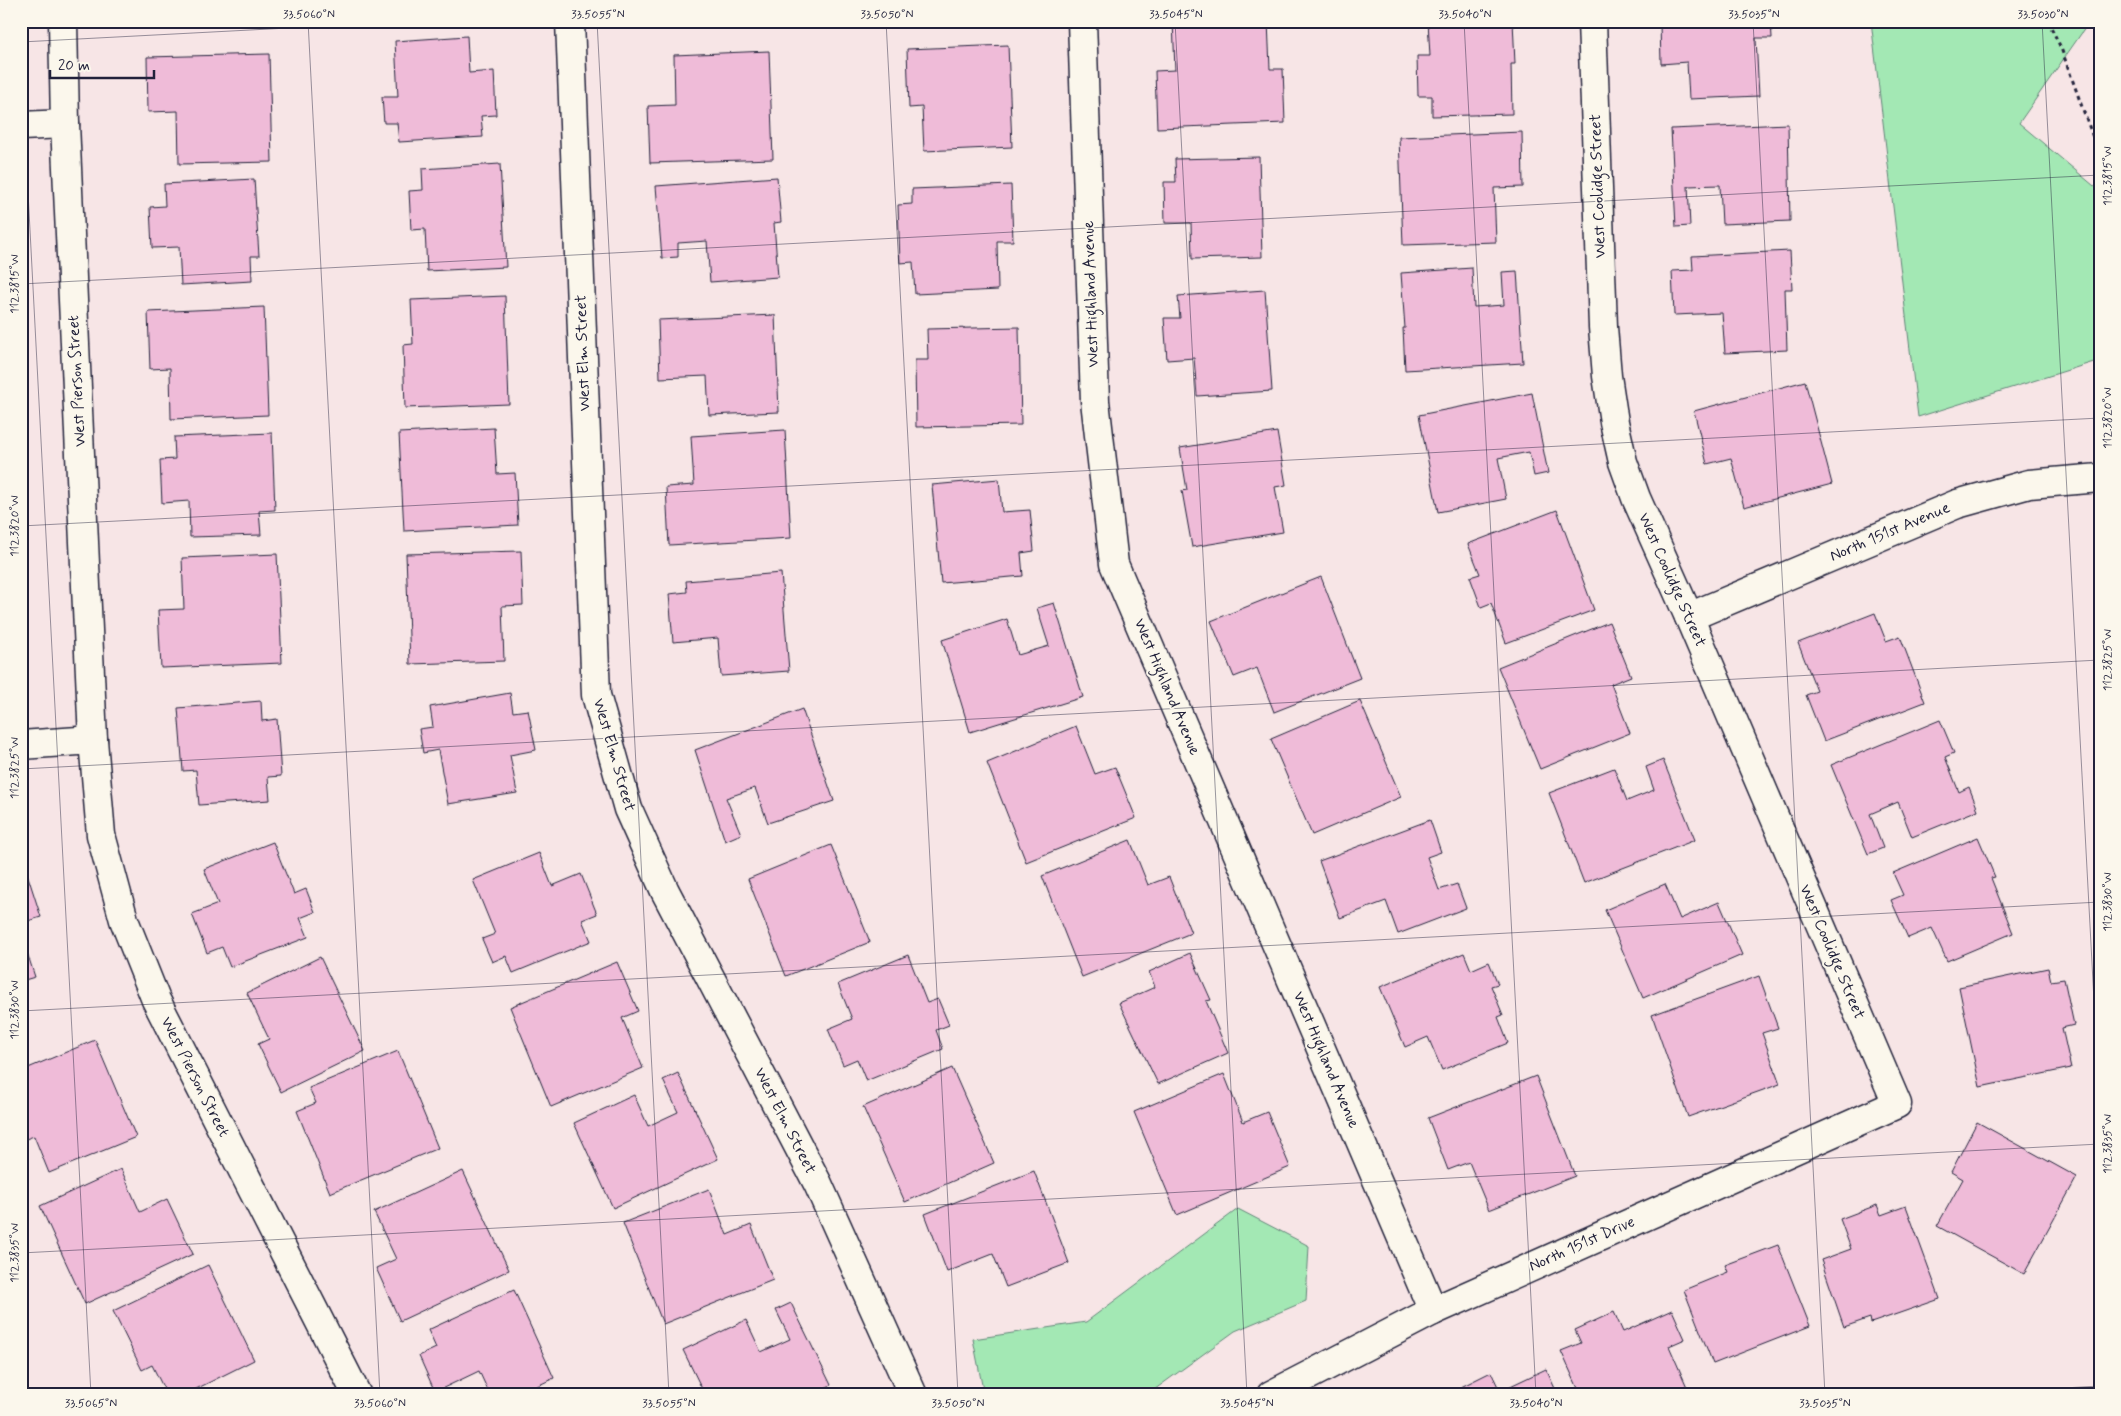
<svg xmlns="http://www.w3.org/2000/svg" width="2121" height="1416" viewBox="0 0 2121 1416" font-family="Mynerve,sans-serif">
<rect width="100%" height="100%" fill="#f7e5e6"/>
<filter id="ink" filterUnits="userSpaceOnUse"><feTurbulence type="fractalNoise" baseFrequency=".02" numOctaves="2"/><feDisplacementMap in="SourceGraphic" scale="10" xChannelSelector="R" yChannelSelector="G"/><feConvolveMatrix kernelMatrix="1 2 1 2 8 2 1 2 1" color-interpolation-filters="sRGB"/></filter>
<g filter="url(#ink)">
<g fill="#a3e8b4" stroke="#628578">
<polygon points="686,21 744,21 687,28"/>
<polygon points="1871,21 2090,21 2019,123 2100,191 2100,340 2097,361 1918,417"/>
<polygon points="1238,1209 1309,1246 1306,1301 1235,1331 1147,1395 984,1395 973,1339 1086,1322"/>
</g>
<g fill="#efbbd8" stroke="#22223b">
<polygon points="1173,21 1268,21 1270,69 1283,69 1285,123 1157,128 1155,71 1175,70"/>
<polygon points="1428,21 1513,21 1515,64 1511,64 1512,114 1432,116 1432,96 1418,96 1417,56 1430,56"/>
<polygon points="1674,21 1771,21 1772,38 1756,38 1759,96 1689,99 1687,62 1661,64 1660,23"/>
<polygon points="467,36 469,73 494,71 496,115 481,116 483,137 399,142 397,123 384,123 382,97 398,97 395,41"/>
<polygon points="1008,45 1012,147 924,151 922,107 909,108 907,49"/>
<polygon points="769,51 773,159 650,163 648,106 675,105 674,55"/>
<polygon points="269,54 272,162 179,164 178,111 148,112 147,57"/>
<polygon points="1788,124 1790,221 1722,224 1720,185 1688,186 1690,226 1676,227 1671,129"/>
<polygon points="1522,132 1523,187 1494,188 1496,242 1403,245 1399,137"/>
<polygon points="1259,157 1262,257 1192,259 1191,223 1165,223 1164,182 1176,182 1175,159"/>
<polygon points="500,164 506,267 427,271 425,229 411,230 409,191 423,190 422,169"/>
<polygon points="777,177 781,222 774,223 778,277 710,282 707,241 678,243 678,257 662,258 656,186"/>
<polygon points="254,179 259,256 251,256 252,281 181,285 179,247 152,248 150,207 165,206 164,184"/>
<polygon points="1011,185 1013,241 997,241 998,290 915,294 913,262 900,263 898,205 912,204 912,189"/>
<polygon points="1790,251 1792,289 1785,289 1787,350 1725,353 1722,313 1674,315 1672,271 1693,270 1692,256"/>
<polygon points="1472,268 1474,307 1504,305 1502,272 1517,271 1523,363 1405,370 1403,328 1405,328 1401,273"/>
<polygon points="1265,290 1272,391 1197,396 1194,358 1167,360 1164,318 1180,318 1178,296"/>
<polygon points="505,296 509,404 405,408 403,345 413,344 411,300"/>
<polygon points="264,307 268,415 171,419 170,368 150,369 148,312"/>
<polygon points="775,315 779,412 709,415 707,376 660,378 658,320"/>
<polygon points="1019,327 1021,425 916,427 915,360 928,360 927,329"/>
<polygon points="1805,381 1832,484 1744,507 1731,458 1707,464 1694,411"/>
<polygon points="1532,393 1548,473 1534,476 1529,452 1498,458 1506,499 1438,512 1419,415"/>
<polygon points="494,428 497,474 515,473 518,525 404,531 399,433"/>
<polygon points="785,430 791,538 669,545 666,487 694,485 691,436"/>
<polygon points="1277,432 1286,485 1275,487 1283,532 1192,547 1182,491 1187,490 1180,448"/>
<polygon points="272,433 275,510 259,511 261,535 190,537 189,501 162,503 160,460 175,459 174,437"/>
<polygon points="999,479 1002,512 1030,510 1034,551 1021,553 1023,576 941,583 932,485"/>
<polygon points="1557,510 1594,610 1506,643 1491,603 1481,607 1470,577 1480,574 1468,544"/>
<polygon points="521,551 523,605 502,606 504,661 410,664 406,554"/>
<polygon points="277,554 282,663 161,668 158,610 184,609 182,558"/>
<polygon points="781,573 789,671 721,676 718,638 673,642 669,594 687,592 686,581"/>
<polygon points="1321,577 1360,678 1274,712 1257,668 1234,677 1211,621"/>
<polygon points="1054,603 1083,697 970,732 942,640 1007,619 1018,655 1049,646 1037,608"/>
<polygon points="1875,613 1886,641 1900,636 1925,702 1824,741 1806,695 1817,691 1798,643"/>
<polygon points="1609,622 1631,676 1611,684 1630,733 1540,769 1498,667"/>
<polygon points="510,693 513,712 528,710 536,750 510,755 517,793 448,804 438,750 423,753 419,729 433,727 430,707"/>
<polygon points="261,701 262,721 277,719 281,776 268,777 270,800 199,805 196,770 183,771 178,708"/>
<polygon points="1360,701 1401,797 1312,835 1271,739"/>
<polygon points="802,709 834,801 768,823 755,788 726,798 741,834 725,841 695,750"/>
<polygon points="1940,720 1954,753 1945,757 1959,792 1969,787 1978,810 1912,837 1898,802 1870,814 1883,848 1868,854 1831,765"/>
<polygon points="1076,726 1095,774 1115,767 1136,818 1026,862 987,763"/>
<polygon points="1663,760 1695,840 1584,883 1549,793 1614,768 1627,801 1654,790 1646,767"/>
<polygon points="1430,820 1441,852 1427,857 1439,890 1457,884 1466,908 1398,934 1386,901 1340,918 1319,861"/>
<polygon points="1978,837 1995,877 1991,878 2013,933 1947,961 1932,928 1908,938 1891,900 1903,895 1893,873"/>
<polygon points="1130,840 1148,885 1169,877 1191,933 1082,977 1042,876"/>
<polygon points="273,842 294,894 306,889 315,912 300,918 308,937 230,967 222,947 207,953 192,914 218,904 204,869"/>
<polygon points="831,845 870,942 786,976 748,879"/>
<polygon points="539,853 552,886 581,874 597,914 582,920 591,941 513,973 506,956 492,962 482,939 495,934 473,880"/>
<polygon points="24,864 41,917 21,923 21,865"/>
<polygon points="1665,884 1680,919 1719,902 1742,955 1643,998 1605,910"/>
<polygon points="21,934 35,977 21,981"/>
<polygon points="1190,953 1211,1000 1206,1001 1228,1053 1158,1084 1119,1003 1155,987 1149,972"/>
<polygon points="1464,953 1471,970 1489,962 1498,984 1491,986 1503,1015 1498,1017 1508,1043 1442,1070 1428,1037 1405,1047 1380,987"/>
<polygon points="908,955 927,1003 938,999 949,1025 936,1030 943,1049 866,1081 857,1059 843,1065 828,1029 852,1019 838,984"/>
<polygon points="320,957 365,1051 281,1092 258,1044 269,1039 247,993"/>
<polygon points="617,962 638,1011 622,1018 643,1068 551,1107 510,1007"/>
<polygon points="2048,968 2051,981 2064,979 2074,1025 2062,1028 2071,1068 1980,1087 1959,987"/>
<polygon points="1759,976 1778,1028 1762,1033 1780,1084 1688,1117 1652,1015"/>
<polygon points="95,1040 136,1137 49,1173 34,1136 23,1140 21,1136 21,1071"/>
<polygon points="398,1051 438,1148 330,1193 297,1111 316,1103 309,1088"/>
<polygon points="952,1068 994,1163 905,1202 863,1107"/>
<polygon points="678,1073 718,1159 613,1208 574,1123 634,1095 648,1126 678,1112 663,1080"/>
<polygon points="1224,1074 1243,1122 1267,1112 1290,1167 1177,1215 1134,1112"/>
<polygon points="1536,1076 1575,1176 1489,1210 1469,1162 1448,1170 1428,1118"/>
<polygon points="1977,1122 2077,1177 2024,1274 1937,1226 1963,1179 1951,1172"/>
<polygon points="121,1169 140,1212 167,1199 193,1254 85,1304 40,1206"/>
<polygon points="463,1171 509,1270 400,1321 376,1268 396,1259 374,1212"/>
<polygon points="1034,1171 1069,1263 1006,1287 993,1254 947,1272 925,1214"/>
<polygon points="709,1189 727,1235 751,1225 773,1280 663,1324 623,1223"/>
<polygon points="1877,1205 1881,1215 1906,1206 1940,1299 1871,1323 1870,1318 1844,1327 1821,1260 1851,1249 1840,1219"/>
<polygon points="1778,1245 1810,1326 1713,1364 1684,1290 1728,1272 1725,1265"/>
<polygon points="208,1265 254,1360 184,1395 167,1395 152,1365 142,1370 113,1311"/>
<polygon points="514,1290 554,1378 518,1395 490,1395 479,1371 435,1392 419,1356 436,1348 428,1330"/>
<polygon points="791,1303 831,1385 810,1395 705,1395 683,1350 746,1320 761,1352 790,1339 776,1310"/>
<polygon points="1672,1310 1685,1339 1669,1346 1687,1387 1669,1395 1581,1395 1561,1351 1581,1343 1575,1330 1614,1312 1623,1332"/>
<polygon points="1546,1369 1558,1395 1445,1395 1491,1372 1500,1391"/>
</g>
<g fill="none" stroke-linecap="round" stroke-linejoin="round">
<defs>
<g id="minor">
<polyline points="63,21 65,124 93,740 101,835 124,920 156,1000 357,1395"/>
<polyline points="570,21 596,695 628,809 665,891 818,1184 913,1395"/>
<polyline points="1082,21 1095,401 1114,564 1433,1311"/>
<polyline points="21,126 65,124"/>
<polyline points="1689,617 1957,504 2029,484 2100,478"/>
<polyline points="21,745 93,740"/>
<polyline points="1271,1395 1433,1311 1897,1104 1689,617 1636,498 1623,462 1614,422 1607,376 1603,327 1592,21"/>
</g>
</defs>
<use href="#minor" stroke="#22223b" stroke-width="31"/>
<polyline stroke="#22223b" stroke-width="3" stroke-dasharray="4 4" stroke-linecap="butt" points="2048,21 2061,48 2100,157"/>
<use href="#minor" stroke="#fbf7ec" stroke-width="28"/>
</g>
</g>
<path fill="none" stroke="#22223b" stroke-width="1" stroke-opacity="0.45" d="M308,21l72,1374M597,21l72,1374M886,21l72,1374M1175,21l72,1374M1464,21l72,1374M1753,21l72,1374M2042,21l58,1093M21,42l401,-21M21,58l70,1337M21,284l2079,-109M21,526l2079,-108M21,769l2079,-109M21,1011l2079,-109M21,1253l2079,-109M1934,1395l166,-9"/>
<g text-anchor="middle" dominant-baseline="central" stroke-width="4" stroke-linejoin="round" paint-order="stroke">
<g font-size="16" fill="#22223b" stroke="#fbf7ec">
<text transform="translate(1598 186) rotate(-92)">West Coolidge Street</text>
<text transform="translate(1091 294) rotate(-92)">West Highland Avenue</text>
<text transform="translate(583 353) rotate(-92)">West Elm Street</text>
<text transform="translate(77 381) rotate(-93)">West Pierson Street</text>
<text transform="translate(1890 532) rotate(-23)">North 151st Avenue</text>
<text transform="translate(1672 580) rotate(66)">West Coolidge Street</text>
<text transform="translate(1167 687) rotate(67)">West Highland Avenue</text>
<text transform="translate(614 755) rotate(74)">West Elm Street</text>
<text transform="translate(1832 952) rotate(67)">West Coolidge Street</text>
<text transform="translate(1326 1060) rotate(67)">West Highland Avenue</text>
<text transform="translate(195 1077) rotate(63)">West Pierson Street</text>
<text transform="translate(785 1121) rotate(63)">West Elm Street</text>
<text transform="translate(1582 1244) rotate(-24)">North 151st Drive</text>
</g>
</g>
<rect width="2121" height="1416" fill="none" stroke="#fbf7ec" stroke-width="55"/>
<path d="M50 70v8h104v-8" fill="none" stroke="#22223b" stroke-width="2.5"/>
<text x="58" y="70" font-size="15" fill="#22223b" stroke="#fbf7ec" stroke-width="4" paint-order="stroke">20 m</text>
<rect x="28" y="28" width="2066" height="1360" fill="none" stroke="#22223b" stroke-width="2"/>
<g font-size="12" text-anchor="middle" fill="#22223b">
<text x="309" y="18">33.5060°N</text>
<text x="598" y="18">33.5055°N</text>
<text x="887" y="18">33.5050°N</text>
<text x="1176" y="18">33.5045°N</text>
<text x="1465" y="18">33.5040°N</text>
<text x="1754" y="18">33.5035°N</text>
<text x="2043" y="18">33.5030°N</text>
<text transform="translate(2107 176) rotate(-90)" y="4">112.3815°W</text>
<text transform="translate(14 284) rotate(-90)" y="4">112.3815°W</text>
<text transform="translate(2107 418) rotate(-90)" y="4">112.3820°W</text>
<text transform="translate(14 526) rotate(-90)" y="4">112.3820°W</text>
<text transform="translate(2107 660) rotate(-90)" y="4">112.3825°W</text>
<text transform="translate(14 768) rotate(-90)" y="4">112.3825°W</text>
<text transform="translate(2107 902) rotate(-90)" y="4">112.3830°W</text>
<text transform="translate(14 1010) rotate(-90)" y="4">112.3830°W</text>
<text transform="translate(2107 1144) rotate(-90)" y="4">112.3835°W</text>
<text transform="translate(14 1253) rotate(-90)" y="4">112.3835°W</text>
<text x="91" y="1407">33.5065°N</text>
<text x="380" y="1407">33.5060°N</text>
<text x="669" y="1407">33.5055°N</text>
<text x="958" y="1407">33.5050°N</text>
<text x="1247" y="1407">33.5045°N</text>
<text x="1536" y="1407">33.5040°N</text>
<text x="1825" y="1407">33.5035°N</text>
</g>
</svg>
